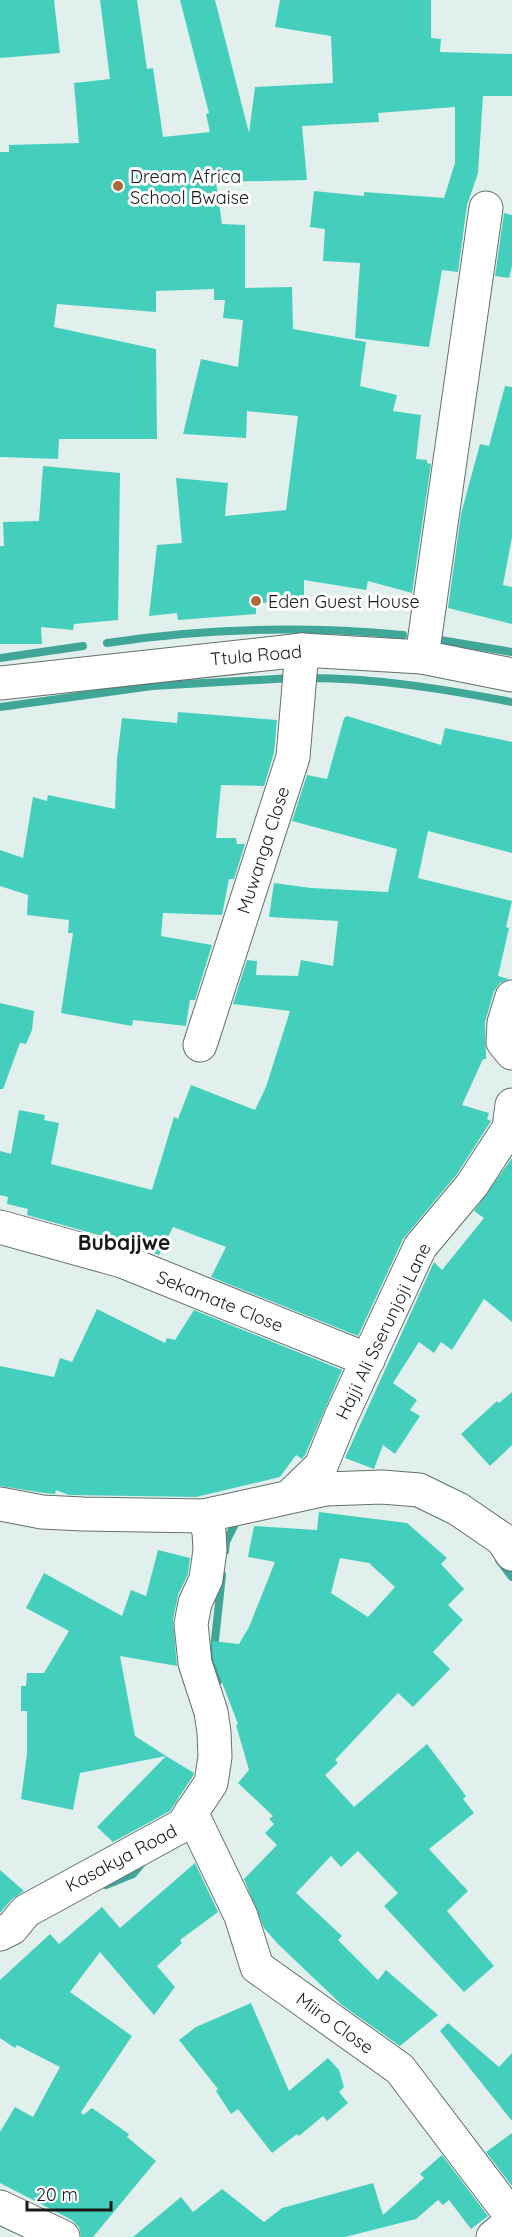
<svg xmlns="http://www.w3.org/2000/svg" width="512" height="2237" viewBox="0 0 512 2237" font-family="Quicksand,sans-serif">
<rect width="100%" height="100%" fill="#e2f0ed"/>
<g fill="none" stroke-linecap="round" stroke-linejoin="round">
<g stroke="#3fa698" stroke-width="8">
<polyline points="434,639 512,652"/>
<path d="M107,643c98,-15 197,-17 296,-8"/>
<polyline points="0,658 83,646"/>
<path d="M308,678c69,0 136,11 204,24"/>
<polyline points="0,707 152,686 292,678"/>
<polyline points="225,1551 226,1542 236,1522 240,1520"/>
<polyline points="499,1560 512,1577"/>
<polyline points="218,1681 214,1649 222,1575"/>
<polyline points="106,1885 133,1874 143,1862"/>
</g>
</g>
<g fill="#44cfbd" fill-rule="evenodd">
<polygon points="0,0 54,0 60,53 0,58"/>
<polygon points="100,0 137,0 147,69 153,68 163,137 210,132 206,114 209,113 180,0 215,0 249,133 255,87 333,83 331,36 275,27 280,0 431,0 431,38 441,39 440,52 512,54 512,96 483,96 478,173 467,205 458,272 442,270 429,347 355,338 360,263 323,261 325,229 310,227 314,191 364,196 364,192 444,198 455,163 455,107 378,113 379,122 302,126 307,180 216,182 222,224 245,225 245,288 292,287 293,329 366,342 360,386 397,395 393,411 421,415 416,459 427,460 427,463 431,464 412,593 368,581 366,590 304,580 304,602 256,603 256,614 178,620 177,613 149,616 157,545 182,543 176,478 228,483 225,516 286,510 298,416 247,411 246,438 183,434 201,359 238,367 243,320 223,318 225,300 214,300 214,289 156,291 156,312 57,304 54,327 156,349 157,439 59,439 58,459 0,457 0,152 9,152 9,145 79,143 74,83 110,79"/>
<polygon points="504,213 512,215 512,266 509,278 495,276"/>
<polygon points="505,386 512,387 512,537 503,585 512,587 512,624 448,608 461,514 480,444 489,446"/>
<polygon points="43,466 120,473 118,620 74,624 73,630 41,627 42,644 0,644 0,546 4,546 3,522 39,521"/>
<polygon points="178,712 277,720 274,753 264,786 221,785 216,838 236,838 237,844 245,844 234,879 229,879 222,915 163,913 161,936 212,945 195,1000 190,1000 186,1026 133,1020 132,1026 61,1013 73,933 68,933 69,920 27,915 28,895 0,886 0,850 23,858 33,797 47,801 48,795 115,809 117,759 122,718 177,723"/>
<polygon points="347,716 441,745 445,728 512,742 512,853 428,831 418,878 512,901 506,927 509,928 498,976 509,979 500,983 494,991 485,1022 486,1059 483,1059 462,1105 489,1113 487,1119 491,1121 457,1174 403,1239 358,1336 211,1277 226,1247 173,1227 159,1255 127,1243 27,1215 28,1209 7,1204 8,1197 0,1195 0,1151 11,1154 19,1110 45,1115 44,1120 59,1123 51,1164 152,1190 174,1117 178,1119 191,1085 255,1110 266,1087 290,1011 233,1004 247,960 257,961 256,975 298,976 301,960 333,966 338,921 269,917 274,883 311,888 388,892 397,849 292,821 307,775 327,779 344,718"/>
<polygon points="0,1003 34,1011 32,1030 26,1044 20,1043 3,1089 0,1089"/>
<polygon points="512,1158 512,1322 484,1299 452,1350 441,1342 434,1353 419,1342 393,1383 417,1400 410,1410 420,1416 395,1454 383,1445 374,1469 345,1458 434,1262 442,1270 484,1218 474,1211"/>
<polygon points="97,1309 165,1343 167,1338 175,1340 194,1310 342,1370 305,1455 302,1459 296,1455 280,1477 196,1497 69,1495 56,1490 55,1494 44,1493 0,1486 0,1366 54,1377 60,1358 72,1362"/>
<polygon points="512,1392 512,1445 490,1466 461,1434 497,1401 499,1403"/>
<path d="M319,1512l88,11 40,35 -6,6 23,25 -16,16 15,15 -30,32 17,17 -37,38 -15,-14 -63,67 3,3 -13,12 29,32 73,-63 39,52 -3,3 11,14 -45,36 39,42 -21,20 47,55 -30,26 -80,-86 14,-13 -40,-42 -17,16 -10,-11 -35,37 46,43 -4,4 40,40 8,-10 52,45 -38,31 -58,-41 -64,-61 -14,-16 -20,-49 33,-34 -12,-12 9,-9 -5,-5 4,-3 -35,-33 11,-13 -13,-45 2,-1 -25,-65 -1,-18 27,3 10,-17 26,-65 -27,-5 6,-31 63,4zM340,1558l29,5 26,24 -27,30 -37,-24z"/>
<polygon points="158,1550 190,1558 188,1574 178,1595 173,1620 177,1666 120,1656 135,1736 166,1756 80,1773 73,1810 21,1799 27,1754 27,1711 21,1711 21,1686 26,1686 27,1673 44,1673 69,1631 26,1608 44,1573 122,1616 131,1590 146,1596"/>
<polygon points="166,1756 194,1773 193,1776 170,1811 113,1842 97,1827"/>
<polygon points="195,1863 218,1912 180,1940 182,1943 157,1966 175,1987 154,2015 100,1952 70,1992 132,2036 81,2112 83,2115 92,2108 129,2134 127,2137 156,2161 93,2237 81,2237 79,2227 72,2220 0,2183 0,2132 15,2107 33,2117 60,2067 17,2045 15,2048 0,2038 0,1980 50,1934 59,1944 102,1907 120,1928"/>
<polygon points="0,1870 24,1891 12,1899 0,1913"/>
<polygon points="251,2003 289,2091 328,2058 339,2070 344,2087 339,2092 348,2103 327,2121 323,2116 299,2136 297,2134 272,2153 238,2109 231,2114 216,2091 218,2089 179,2040 196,2027"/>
<polygon points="448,2023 499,2067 512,2053 512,2121 440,2031"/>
<polygon points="512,2133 512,2186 486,2152"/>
<polygon points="442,2155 488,2216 471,2229 449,2200 443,2205 438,2200 416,2219 345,2237 133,2237 181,2197 193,2212 222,2189 264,2222 282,2208 373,2183 383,2215 424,2178 420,2174"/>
</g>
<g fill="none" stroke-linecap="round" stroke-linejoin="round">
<defs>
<g id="street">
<polyline points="422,657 486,208"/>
<polyline points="0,683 302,650 422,657 512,675"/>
<polyline points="512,997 504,1023 503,1042 512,1053"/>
<polyline points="200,1045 293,757 302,650"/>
<polyline points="0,1227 122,1261 368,1360"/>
<polyline points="290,1496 321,1466 341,1417 420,1247 472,1185 509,1128 512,1105"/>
<polyline points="0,1504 42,1512 83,1514 203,1516 326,1489 382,1487 419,1490 458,1509 502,1539 512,1554"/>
<polyline points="191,1812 241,1916 257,1967 400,2069 512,2217"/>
<polyline points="0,1934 12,1928 26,1911 183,1825 211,1783 215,1757 214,1732 211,1712 195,1663 191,1624 195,1603 206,1579 210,1550 209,1531 203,1516"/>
<polyline points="0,2207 63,2237"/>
<polyline points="493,2237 512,2221"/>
</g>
</defs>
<use href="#street" stroke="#64706d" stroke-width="35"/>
<use href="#street" stroke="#fff" stroke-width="33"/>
</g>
<g fill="#aa6c32" stroke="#fff" stroke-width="2">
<circle cx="118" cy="186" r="6"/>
<circle cx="256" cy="601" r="6"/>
</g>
<g text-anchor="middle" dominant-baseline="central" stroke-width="6" stroke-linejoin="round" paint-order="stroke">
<g font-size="18" fill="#171c1b" stroke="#fff" text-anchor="start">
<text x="130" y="176">Dream Africa<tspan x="130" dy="21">School Bwaise</tspan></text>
<text x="268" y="601">Eden Guest House</text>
</g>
<g font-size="18" fill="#171c1b" stroke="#fff">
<text transform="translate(256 655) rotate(-5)">Ttula Road</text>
<text transform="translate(263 850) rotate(-72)">Muwanga Close</text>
<text transform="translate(220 1301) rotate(22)">Sekamate Close</text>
<text transform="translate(383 1331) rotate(-64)">Hajji Ali Sserunjoji Lane</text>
<text transform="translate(121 1858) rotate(-28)">Kasakya Road</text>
<text transform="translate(335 2023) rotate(36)">Miiro Close</text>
</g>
<g font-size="21" font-weight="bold" fill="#171c1b" stroke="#fff">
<text x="124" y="1242">Bubajjwe</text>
</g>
</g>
<path d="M27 2201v9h84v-9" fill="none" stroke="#171c1b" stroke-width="3"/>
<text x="36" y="2201" font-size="18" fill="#171c1b" stroke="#ffffff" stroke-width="4.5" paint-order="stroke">20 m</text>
</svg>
